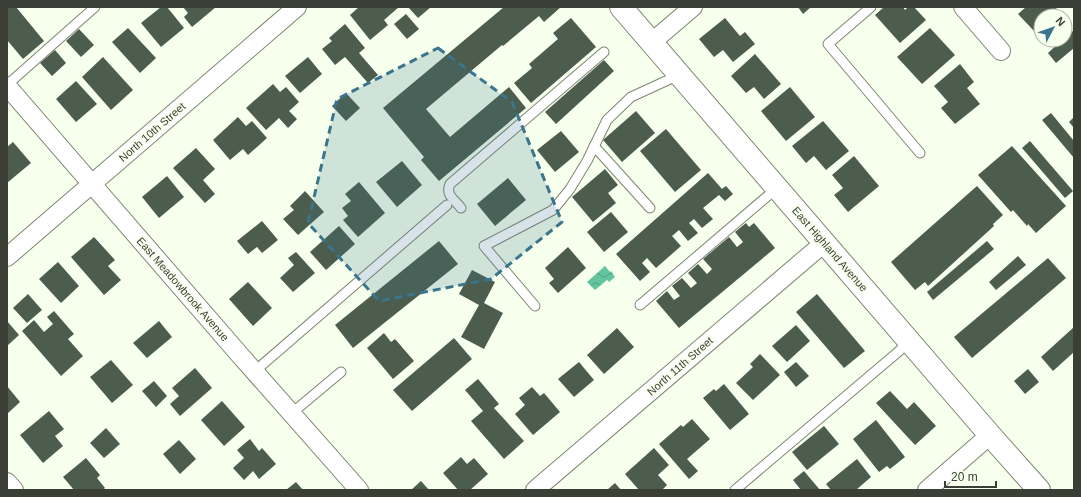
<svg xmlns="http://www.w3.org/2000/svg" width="1081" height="497" viewBox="0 0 1081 497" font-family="Helvetica,sans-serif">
<defs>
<pattern id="water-waves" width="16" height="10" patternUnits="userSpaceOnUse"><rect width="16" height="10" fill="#62c59e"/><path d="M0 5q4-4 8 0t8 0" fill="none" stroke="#52a182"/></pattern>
</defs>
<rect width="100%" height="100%" fill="#f7ffed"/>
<polygon fill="url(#water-waves)" points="605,266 610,272 611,271 615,277 609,282 607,280 595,290 587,282"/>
<g fill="#4d5d4d">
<polygon points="7,7 16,7 44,41 23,59 7,40"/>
<polygon points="161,7 167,7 184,28 161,47 141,23"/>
<polygon points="183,7 216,7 192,27 184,17 188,13"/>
<polygon points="359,7 399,7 384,20 388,25 370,40 350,15"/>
<polygon points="408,7 431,7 418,18"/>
<polygon points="504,7 561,7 544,22 539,16 503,46 502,45 426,109 450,137 509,87 526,108 439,181 421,160 424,157 383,108"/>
<polygon points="798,7 811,7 803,14"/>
<polygon points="884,7 903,7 905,10 908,7 914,7 926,20 900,43 875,15"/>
<polygon points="1026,7 1055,7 1063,16 1041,16 1041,25 1034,31 1018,14"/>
<polygon points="406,14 419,29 407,39 394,24"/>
<polygon points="571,18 596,47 531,103 514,83 532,68 529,64 558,39 553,33"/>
<polygon points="725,18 740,36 745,32 755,44 733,62 723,50 714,57 699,39"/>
<polygon points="345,24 365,48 359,53 378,75 368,83 345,57 335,65 322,49 332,41 329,38"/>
<polygon points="128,28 156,58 140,73 112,42"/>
<polygon points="930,28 955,55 922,84 897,57"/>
<polygon points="79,29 94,45 81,57 66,41"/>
<polygon points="1074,30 1074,48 1056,63 1048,53 1062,40 1065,40 1065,38"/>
<polygon points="55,50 66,63 52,76 40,63"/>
<polygon points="755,54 781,84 764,99 754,87 746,93 731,76"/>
<polygon points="103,57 133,90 111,110 82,77"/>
<polygon points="308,57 322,74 300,93 285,76"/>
<polygon points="604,60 614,71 556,124 545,112"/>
<polygon points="960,64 974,82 967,88 980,104 955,124 941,108 948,102 934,86"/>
<polygon points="76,81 97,104 76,122 56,99"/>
<polygon points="273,84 280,92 286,87 299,102 289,111 297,119 288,128 279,118 266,130 246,108"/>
<polygon points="790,87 815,117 786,141 761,111"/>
<polygon points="346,93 360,108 346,121 332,106"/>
<polygon points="636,111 655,133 622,162 603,140"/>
<polygon points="1051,113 1074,141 1074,158 1042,120"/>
<polygon points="238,117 246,126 252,121 267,138 248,155 243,149 230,160 213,140"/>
<polygon points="1074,117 1074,128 1069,122"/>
<polygon points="823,121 849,151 826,170 814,156 806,163 792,146"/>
<polygon points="666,129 701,170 675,192 640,151"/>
<polygon points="561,131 579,152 555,172 537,150"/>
<polygon points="1030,141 1073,191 1065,198 1022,148"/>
<polygon points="13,142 31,163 7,183 7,147"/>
<polygon points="1012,146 1066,206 1036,233 1028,224 1027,226 1013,210 1011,212 978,175"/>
<polygon points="196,148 215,169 203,180 215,194 205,203 173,168"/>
<polygon points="854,156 879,186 848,212 834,195 843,188 832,175"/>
<polygon points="402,161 422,185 397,207 376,182"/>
<polygon points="605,169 618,185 608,193 616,203 593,222 572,197"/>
<polygon points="708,173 722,189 726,186 733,194 725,201 719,195 703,208 713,219 702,228 694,219 689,223 698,233 688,241 679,230 672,236 681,246 656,268 647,258 642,263 650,272 640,281 616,254"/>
<polygon points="167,176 184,197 159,218 142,197"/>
<polygon points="508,178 526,200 495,226 477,204"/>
<polygon points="359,182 385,213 358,237 343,220 348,216 342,208 351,201 345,194"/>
<polygon points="977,186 1003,215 993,224 994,226 928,286 925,282 915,290 891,262"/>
<polygon points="305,191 324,212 298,235 283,219 294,210 290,206"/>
<polygon points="611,212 628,232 604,252 587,232"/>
<polygon points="262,221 278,240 262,253 257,247 248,254 237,241"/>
<polygon points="746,223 749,227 754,223 775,248 679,328 656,301 667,291 674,300 680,296 672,286 682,278 691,288 697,283 688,273 698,264 707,274 712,269 703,259 729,237 737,247 743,242 735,232"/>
<polygon points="339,226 355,244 326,270 310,252"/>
<polygon points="94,237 115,260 108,266 121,280 104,295 71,257"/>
<polygon points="439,241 458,264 353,348 335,325"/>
<polygon points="987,241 994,249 933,300 927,292"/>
<polygon points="568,247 586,268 558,293 549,283 554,279 545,268"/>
<polygon points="296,252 315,273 293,292 280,278 294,265 288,258"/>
<polygon points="1018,256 1026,265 996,290 989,282"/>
<polygon points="1048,258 1066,278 972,358 954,337"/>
<polygon points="58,262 79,286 61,303 39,279"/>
<polygon points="472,270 495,282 484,303 503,313 484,349 461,337 479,305 459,294"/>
<polygon points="248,282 272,308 253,326 229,299"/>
<polygon points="28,294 42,310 27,323 13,308"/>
<polygon points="817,294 865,351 844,368 796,312"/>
<polygon points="54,311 74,334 68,339 83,356 61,376 22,331 34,320 44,332 53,324 47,317"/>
<polygon points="7,321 19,335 7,346"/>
<polygon points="159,321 172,337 147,358 133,343"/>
<polygon points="796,325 810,341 787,362 772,346"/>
<polygon points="1074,327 1074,352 1053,371 1041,357"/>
<polygon points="617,328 634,347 604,374 587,355"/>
<polygon points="384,333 391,342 395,339 414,361 393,379 367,348"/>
<polygon points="454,338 472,359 412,411 393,390"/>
<polygon points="760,354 780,375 753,400 736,383 753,367 750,364"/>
<polygon points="111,360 133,385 112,403 90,377"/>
<polygon points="579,362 594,380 574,397 558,379"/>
<polygon points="796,362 809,376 796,387 784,372"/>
<polygon points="195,368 212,388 180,416 170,404 179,396 172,388"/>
<polygon points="1028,369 1039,382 1025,394 1014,381"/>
<polygon points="478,379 499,404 494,408 524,441 504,459 471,421 483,411 465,390"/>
<polygon points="154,381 167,396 156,407 142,391"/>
<polygon points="724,384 749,414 730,430 703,398 714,389 716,391"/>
<polygon points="7,386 20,402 7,414"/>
<polygon points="532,387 540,396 544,393 560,412 533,435 515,414 525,405 519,398"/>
<polygon points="890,391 907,409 914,402 936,426 915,445 876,403"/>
<polygon points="222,401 245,427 224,446 201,420"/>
<polygon points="49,411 64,429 55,436 63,446 43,463 20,435"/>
<polygon points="692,419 710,439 687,459 698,471 689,479 659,444 681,425 683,427"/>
<polygon points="876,420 905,457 890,469 887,466 879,472 853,439"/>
<polygon points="824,426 839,444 807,470 792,452"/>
<polygon points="106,428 120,444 104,458 90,443"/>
<polygon points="250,439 259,451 262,448 276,464 259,479 253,471 244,480 233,468 244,458 237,450"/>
<polygon points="179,440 196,459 180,474 163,454"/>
<polygon points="654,448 669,465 658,475 667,485 662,490 639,490 625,474"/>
<polygon points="461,457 467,464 474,458 488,474 470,490 458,490 443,473"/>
<polygon points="86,458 100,475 97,478 105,488 103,490 74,490 63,477"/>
<polygon points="857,459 871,477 856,490 831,490 826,484"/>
<polygon points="804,471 820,490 801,490 793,480"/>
<polygon points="421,481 429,490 411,490"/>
<polygon points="296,482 303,490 286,490"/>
<polygon points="615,483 621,490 607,490"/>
</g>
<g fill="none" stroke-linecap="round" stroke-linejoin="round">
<defs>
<g id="service">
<polyline points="871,7 828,44 920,153"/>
<polyline points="7,85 95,7"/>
<polyline points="594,146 650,208"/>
<path d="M461,208c-6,-8 -16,-13 -11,-24l154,-132"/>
<polyline points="640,305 777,188"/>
<polyline points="535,306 484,246 553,210 570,189 587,161 607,120 631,97 679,75"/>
<polyline points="255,371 447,205"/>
<polyline points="292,413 341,372"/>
<polyline points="735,490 898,352 909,341"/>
</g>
<g id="minor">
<polyline points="963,7 1001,51"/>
<polyline points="652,42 693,7"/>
<polyline points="7,86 239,354 359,490"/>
<polyline points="7,257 297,7"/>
<polyline points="7,482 14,490"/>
<polyline points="535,490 824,243"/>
<polyline points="927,490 990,435"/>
</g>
<polyline id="tertiary" points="621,7 990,435 1039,490"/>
</defs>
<use href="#service" stroke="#7e8672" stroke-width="11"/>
<use href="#minor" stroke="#7e8672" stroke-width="20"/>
<use href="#tertiary" stroke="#7e8672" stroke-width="24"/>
<use href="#service" stroke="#fff" stroke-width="9"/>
<use href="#minor" stroke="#fff" stroke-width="18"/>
<use href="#tertiary" stroke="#fff" stroke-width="22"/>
</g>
<path fill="#39758c" fill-opacity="0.2" stroke="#39758c" stroke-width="3" stroke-dasharray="8 5" stroke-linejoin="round" d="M438,48l74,54 50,120 -71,57 -112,22 -71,-78 29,-124z"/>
<g text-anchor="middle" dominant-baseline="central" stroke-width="4" stroke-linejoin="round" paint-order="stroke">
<g font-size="11" fill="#3b3f36" stroke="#f7ffed">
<text transform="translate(152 132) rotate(-41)">North 10th Street</text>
<text transform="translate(830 249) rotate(49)">East Highland Avenue</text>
<text transform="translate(183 289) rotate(49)">East Meadowbrook Avenue</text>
<text transform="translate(680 366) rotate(-41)">North 11th Street</text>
</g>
</g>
<rect width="1081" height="497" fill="none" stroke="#3b3f36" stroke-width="16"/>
<g transform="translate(1053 28) rotate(49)"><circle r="19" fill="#f7ffed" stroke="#acb2a4"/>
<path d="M0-3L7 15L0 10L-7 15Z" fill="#39758c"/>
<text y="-6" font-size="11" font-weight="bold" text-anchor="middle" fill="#3b3f36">N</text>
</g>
<path d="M945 481v6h51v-6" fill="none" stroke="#3b3f36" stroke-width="2"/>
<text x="951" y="481" font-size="12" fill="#3b3f36" stroke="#f7ffed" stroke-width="3" paint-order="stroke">20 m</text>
</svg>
